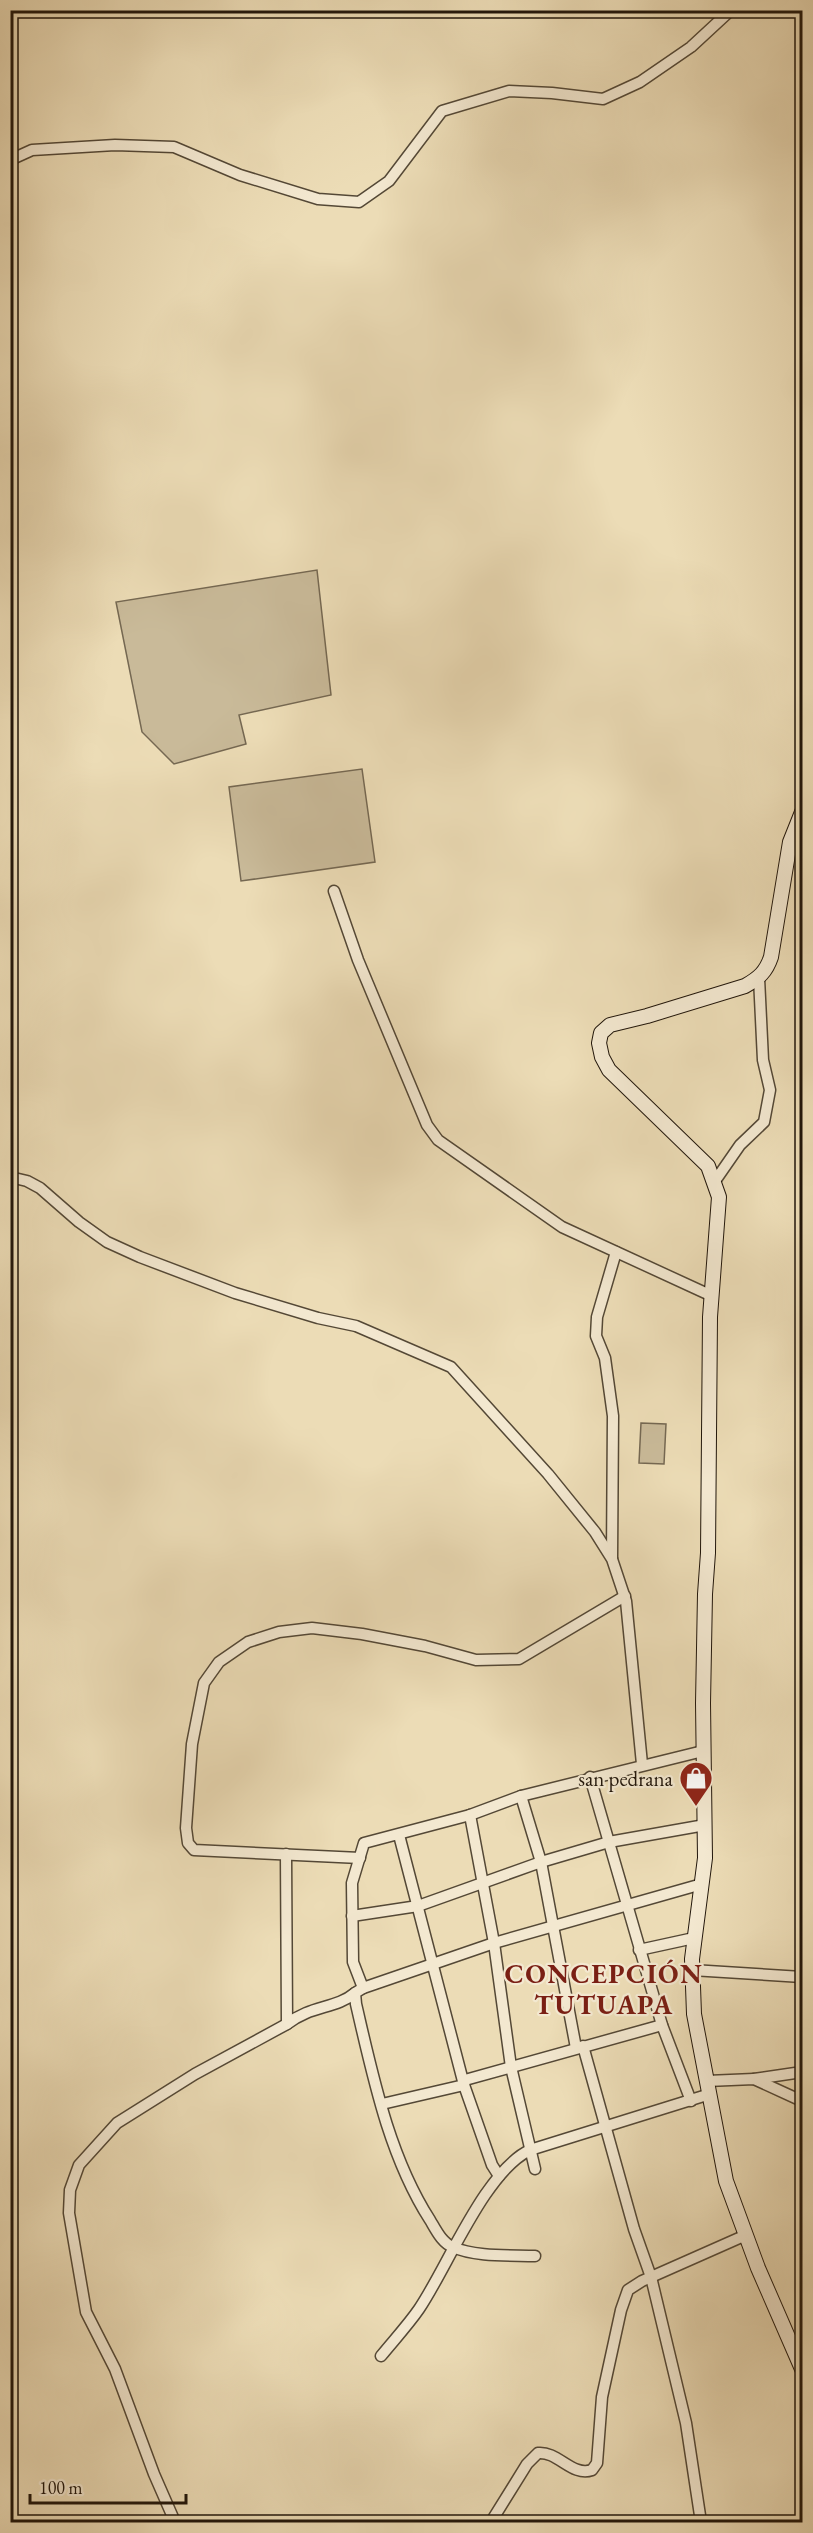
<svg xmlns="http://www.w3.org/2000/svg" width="813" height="2533" viewBox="0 0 813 2533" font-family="'EB Garamond',serif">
<rect width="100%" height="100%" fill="#ecdcb6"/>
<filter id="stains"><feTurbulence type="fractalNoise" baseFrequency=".00333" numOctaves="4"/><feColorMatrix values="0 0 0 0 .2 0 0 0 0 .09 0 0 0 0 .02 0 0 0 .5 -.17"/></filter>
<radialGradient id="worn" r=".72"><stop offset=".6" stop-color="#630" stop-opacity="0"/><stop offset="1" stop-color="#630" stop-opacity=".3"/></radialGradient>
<g fill="#c9ba99" stroke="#756852" stroke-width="1.5">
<polygon points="317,570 331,695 239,715 246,744 174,764 142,732 116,602"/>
<polygon points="362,769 375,862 241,881 229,787"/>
<polygon points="641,1423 666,1424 664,1464 639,1463"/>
</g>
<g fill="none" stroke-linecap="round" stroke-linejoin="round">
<defs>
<g id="street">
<polyline points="10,160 32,150 115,145 174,147 240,175 318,199 359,202 389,181 442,111 509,91 552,93 603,99 640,82 691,47 731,10"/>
<polyline points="334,891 358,960 427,1125 438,1140 562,1227 712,1296"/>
<polyline points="10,1177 27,1181 40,1188 79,1222 107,1242 140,1257 235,1293 318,1318 356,1326 451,1367 548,1474 595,1532 612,1559 626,1601 642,1764"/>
<polyline points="715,1181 740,1145 764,1122 770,1090 763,1060 759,978"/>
<polyline points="612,1558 613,1416 605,1358 596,1336 597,1317 616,1252"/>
<polyline points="590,1777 662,2025 691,2101"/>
<polyline points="521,1796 541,1862 576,2048"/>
<polyline points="470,1815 494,1943 511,2067 535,2169"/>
<polyline points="399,1835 464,2085 492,2165 499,2176"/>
<polyline points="286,1854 287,2024"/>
<polyline points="360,1858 194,1850 188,1843 186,1828 192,1744 204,1683 219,1662 248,1642 279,1632 312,1628 362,1634 425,1646 476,1660 519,1659 625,1596"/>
<polyline points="352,1916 418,1906 541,1862 609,1842 705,1825"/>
<polyline points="639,1950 694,1938"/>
<polyline points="692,1970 802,1977"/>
<polyline points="363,1988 494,1943 702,1884"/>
<polyline points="583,2046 634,2229 651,2277 686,2423 701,2522"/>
<polyline points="754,2079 802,2072"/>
<polyline points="707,2081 754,2079 802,2101"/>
<polyline points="382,2104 464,2085 465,2080 662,2025"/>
<path d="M535,2256c-23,-1 -61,1 -82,-9 -11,-4 -17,-17 -23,-27 -41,-64 -57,-143 -74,-216l-1,-11 8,-5 -10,-26 -1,-79 12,-40 106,-28 51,-19 182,-45"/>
<path d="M381,2356c13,-16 27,-31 38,-47 28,-41 66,-138 111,-159l180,-56"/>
<path d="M175,2522l-21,-48 -39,-105 -29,-57 -17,-99 1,-23 9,-25 38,-42 78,-49 92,-50c24,-19 49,-15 68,-31"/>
<path d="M491,2522l36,-58 11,-11c20,-2 34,24 54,17l5,-7 5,-66 19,-87 7,-20 14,-9 104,-46"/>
</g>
<path id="secondary" d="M802,812l-12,30 -19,115c-5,15 -12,21 -26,29l-98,30 -37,9 -9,8 -2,10 3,14 7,13 99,96 11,31 -9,120 -2,236 -3,41 -2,109 2,155 -13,101 2,55 32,167 32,87 44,101"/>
</defs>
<use href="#street" stroke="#544836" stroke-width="13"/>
<use href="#secondary" stroke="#21160b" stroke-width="16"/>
<use href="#street" stroke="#f3e8d0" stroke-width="10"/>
<use href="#secondary" stroke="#f3e8d0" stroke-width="14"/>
</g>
<defs>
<symbol id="shop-pin" viewBox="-11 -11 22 30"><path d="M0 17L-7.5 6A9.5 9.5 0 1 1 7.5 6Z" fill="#8f2418" stroke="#f3e8d0"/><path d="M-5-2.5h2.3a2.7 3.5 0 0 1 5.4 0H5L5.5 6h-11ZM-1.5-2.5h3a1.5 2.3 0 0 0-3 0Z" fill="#fff"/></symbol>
</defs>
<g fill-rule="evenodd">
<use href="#shop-pin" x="677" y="1759" width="38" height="52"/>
</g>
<g text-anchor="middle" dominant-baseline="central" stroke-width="4.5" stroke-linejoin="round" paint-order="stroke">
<g font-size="21" fill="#21160b" stroke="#f3e8d0" text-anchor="end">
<text x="673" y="1778">san pedrana</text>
</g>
<g font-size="27" font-weight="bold" letter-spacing="1.5" fill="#7a1f14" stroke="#f3e8d0">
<text x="604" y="1973">CONCEPCIÓN<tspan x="604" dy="31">TUTUAPA</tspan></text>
</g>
</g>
<rect width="813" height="2533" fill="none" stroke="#ecdcb6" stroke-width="36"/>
<rect x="12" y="12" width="789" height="2509" fill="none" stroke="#21160b" stroke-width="3"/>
<rect x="18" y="18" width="777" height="2497" fill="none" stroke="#21160b" stroke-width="1.5"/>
<path d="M30 2494v9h156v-9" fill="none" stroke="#21160b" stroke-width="3"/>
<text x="39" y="2494" font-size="18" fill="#21160b" stroke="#f3e8d0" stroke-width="4.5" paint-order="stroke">100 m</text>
<rect width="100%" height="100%" filter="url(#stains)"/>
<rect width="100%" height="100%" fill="url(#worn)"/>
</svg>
